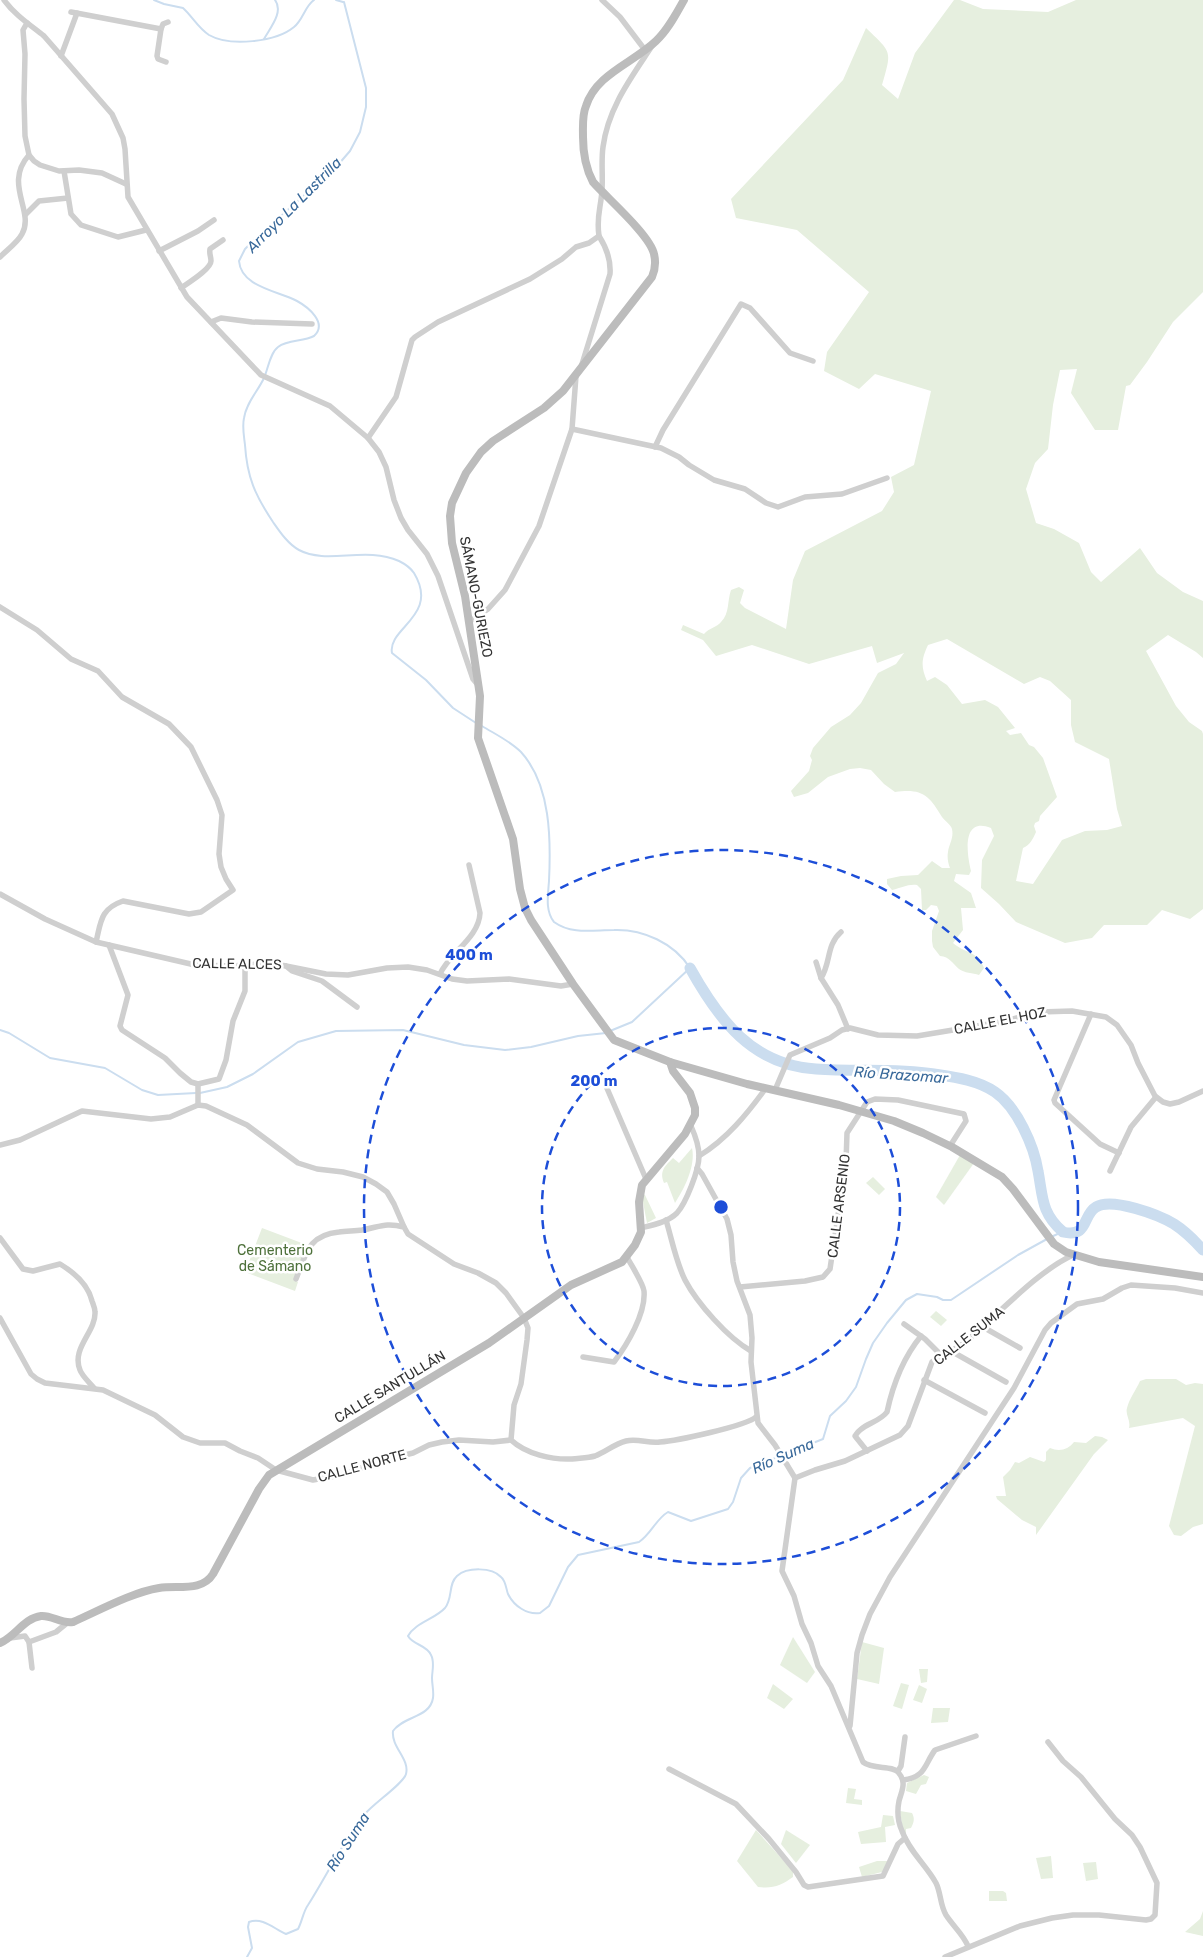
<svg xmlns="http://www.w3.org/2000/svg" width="1203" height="1957" viewBox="0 0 1203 1957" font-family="Rubik,sans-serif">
<rect width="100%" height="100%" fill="#fff"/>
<g fill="#e6efdf" fill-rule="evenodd">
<path d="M954,0h6l23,9 65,3 28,-12h127v292l-30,30 -26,40 -17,23 -4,1 -8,44h-23l-24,-37 6,-24 -17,1 -7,35 -5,44 -13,14 -9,26 10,34 18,6 25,14 12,29 10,10 39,-34 17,25 26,19 20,9v57l-7,-6 -28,-17 -22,16 30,55 13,16 13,9 1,3v175l-13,10 -28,-9 -15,15h-43l-12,13 -27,5 -49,-21 -17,-18 -18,-16 1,-28 12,-24 -3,-8c-30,-12 -24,27 -20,43l-2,4 -13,-1 -2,7 17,12 5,15h-15l2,22 -10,13c13,11 25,8 31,25l-5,7c-6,-2 -15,-2 -20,-6 -7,-6 -9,-12 -19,-13l-7,-9 -1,-6v-10l7,-20 -2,-5 -6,-1 -5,5h-4l-1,-21 -4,-4c-10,-1 -15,3 -25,5l-5,-6v-5l14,-3 17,-1 14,-14 10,7h8c-2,-5 -3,-11 -2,-16 1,-8 6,-14 4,-23 -1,-4 -7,-8 -10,-12 -13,-22 -20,-29 -47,-25l-11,-8 -13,-14 -11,-2 -10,1 -22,8 -20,16 -14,4 -3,-6 18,-20 3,-11 -2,-4 3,-8 18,-21 19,-12 11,-12 17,-30 18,-9 8,-11 -27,10 -5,-17 -63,18 -57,-19 -36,11 -13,-16 -22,-10 2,-5 21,9c5,-6 13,-7 17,-12 9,-9 6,-21 10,-32l8,-3 5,3 -4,13 5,5 41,21 7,-49 12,-29 77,-40 12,-19 -3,-15 23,-12 17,-74 -56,-17 -16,15 -35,-18 3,-19 42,-60 -72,-62 -61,-12 -5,-19 112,-119 23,-52c26,25 26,22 16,57l16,14 17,-46zM947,639l77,45 16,-7 10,4 21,19v25l4,17 34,17 8,50 5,17 -15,4 -22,1 -23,9 -29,44 -17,-3 7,-33c7,-3 10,-9 13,-16l-2,-6 1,-3 4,-2 1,-5 17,-19 -14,-39 -9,-11 -5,-2 -8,-12 -11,2 -4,-4 9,-3 -17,-21 -13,-7 -23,4 -15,-19 -12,-8 -8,4c-6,-14 -6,-21 1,-36z"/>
<path d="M692,1148c4,18 -8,41 -17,55l-8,-21 -3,1c-5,-12 1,-17 9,-25l6,5z"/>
<polygon points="960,1155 974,1163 944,1205 936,1197"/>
<polygon points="873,1177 885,1189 879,1195 866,1183"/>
<polygon points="643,1194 645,1195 656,1218 647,1223 642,1197"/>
<polygon points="262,1228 307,1245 294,1280 298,1282 295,1291 245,1272"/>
<polygon points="936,1311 947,1320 941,1326 930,1317"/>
<path d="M1146,1379h30l10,6 9,-2 8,1v140l-10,3 -12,9 -7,-1 -5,-9 26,-100 -12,-8 -54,10c2,-8 -4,-13 -2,-20 2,-9 9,-18 13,-27z"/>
<path d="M1095,1436l7,1 6,3 -14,14 -58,81v-8l-14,-7 -25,-21 -1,-3h10l-3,-19 7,-7 5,-8 4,1 11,-6 14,5 2,-2v-8l4,-4c9,4 18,2 24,-6l12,1z"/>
<polygon points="793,1637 815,1672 807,1683 780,1665"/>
<polygon points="862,1642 884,1648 879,1684 857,1679"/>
<polygon points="919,1669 928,1669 927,1682 921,1683"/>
<polygon points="901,1683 909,1685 902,1709 893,1706"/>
<polygon points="773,1684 793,1699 784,1709 767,1698"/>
<polygon points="919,1685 927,1689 922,1703 913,1700"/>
<polygon points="933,1708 950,1708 948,1722 931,1723"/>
<polygon points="924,1775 929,1777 926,1784 921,1785 916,1794 906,1791 907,1783"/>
<polygon points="848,1788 856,1789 854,1799 862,1800 862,1805 846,1803"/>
<path d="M900,1811l12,2c3,6 2,9 -1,15l-5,1v6l-3,-4z"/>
<polygon points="883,1815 893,1816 895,1825 885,1827 886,1842 861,1844 858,1832 881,1827"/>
<path d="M756,1830l37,41v6c-11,8 -20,12 -35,10l-21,-26z"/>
<polygon points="786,1830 810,1845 796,1863 781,1844"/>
<polygon points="1051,1856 1053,1878 1041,1879 1036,1858"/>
<polygon points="877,1861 889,1861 882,1872 862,1877 859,1867"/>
<polygon points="1096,1862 1098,1879 1086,1881 1083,1863"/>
<polygon points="989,1891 1003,1891 1006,1893 1007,1901 989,1901"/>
<polygon points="1203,1911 1203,1936 1185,1932 1200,1919"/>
</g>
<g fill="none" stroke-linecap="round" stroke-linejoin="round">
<g stroke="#cbddef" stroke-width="2">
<path d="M154,0l10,4 19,4c9,8 15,20 26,27 21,12 67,7 85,-8 9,-7 11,-21 20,-27"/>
<polyline points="336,0 343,2"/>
<path d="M344,2l22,86v19l-6,25 -10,19 -13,15 -82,73 -10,10 -6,12c2,26 39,30 58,40 11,6 31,22 17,35 -11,6 -26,3 -36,11 -8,6 -10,22 -14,31 -6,13 -18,25 -20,40 -2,9 0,18 1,27 2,32 10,50 28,77 7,10 15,22 26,28 28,15 66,-4 100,11 6,3 11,6 15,12 26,43 -27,55 -22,80l34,27 27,28 23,15"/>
<path d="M264,39c6,-11 20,-27 11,-39"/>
<path d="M482,726c13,8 28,15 39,26 30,33 30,88 28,129 -1,14 -4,30 5,41 18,13 39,8 60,8 29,-1 60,13 76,38l-58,54 -22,9"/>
<polyline points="0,1030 9,1033 50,1058 105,1068 142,1090 158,1095 196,1093"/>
<polyline points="200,1093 227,1087 253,1074 298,1042 336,1031 403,1030 464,1045 505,1050 531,1047 578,1036 606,1033"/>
<polyline points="1051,1237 1062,1232"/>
<path d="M247,1957l5,-9 -4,-21 1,-5c14,-5 25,7 37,12l12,-5c4,-7 5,-17 10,-24 19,-30 35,-64 57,-91 8,-10 39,-31 41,-40 4,-15 -15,-27 -13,-43 10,-15 37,-13 40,-33 1,-7 -1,-13 -1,-20 0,-7 3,-16 -1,-23 -4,-10 -18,-10 -23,-19 7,-13 27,-17 37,-28 8,-10 3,-24 12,-32 10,-9 35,-9 44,1 5,4 5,12 7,17 6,12 19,21 32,19l9,-7 19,-39 10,-12 61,-13c12,-8 17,-23 29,-30l23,9 37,-12 5,-7 8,-24 9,-10 73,-29 7,-23 16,-15 10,-14 10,-28 7,-16 14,-20 19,-23 11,-6 20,3 6,3h8l67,-45 29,-16"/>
</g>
<path stroke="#cbddef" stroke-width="11" d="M690,968c29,52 62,97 126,101 40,3 79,-1 118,5 20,3 44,6 61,18 22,15 39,54 43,79 5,26 3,42 25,61 26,6 19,-17 33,-25 16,-10 63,8 78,17 11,7 20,16 29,26"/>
<g stroke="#cfcfcf" stroke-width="5.5">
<path d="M4,0c11,15 25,24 40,36l68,78 11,24 2,11 3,48 59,100 74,78 69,31 38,32 11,14 7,15 8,33 7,18 7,12 19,24 11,22 35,103 5,6"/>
<polyline points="602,0 620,17 645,50"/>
<polyline points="71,12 161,29"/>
<polyline points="27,23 23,30 25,54 24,99 25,136 29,155 34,161 40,165 59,171 79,170 102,173 126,184"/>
<polyline points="61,56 77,13"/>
<polyline points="166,62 158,59 157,56 161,29 163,24 168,22"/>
<polyline points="64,171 71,214 81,225 118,237 146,230"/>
<polyline points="25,215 39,201 68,198"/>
<polyline points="159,251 198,231 214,220"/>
<path d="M0,257c7,-7 18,-15 22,-23 13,-23 -19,-50 7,-79"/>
<path d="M181,288c7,-5 30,-19 30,-27 0,-5 -2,-7 -1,-12l13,-9"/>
<polyline points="211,322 221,318 252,322 312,324"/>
<path d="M582,364l28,-90c1,-13 -4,-27 -11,-38"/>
<polyline points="572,429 661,448 679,457 689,465 714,480 745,489 766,503 778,507 805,497 842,494 887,478"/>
<path d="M368,438l28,-41 16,-57 3,-3 23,-15 92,-43 32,-20 14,-12 13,-4 10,-7c-3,-20 2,-28 3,-46 1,-15 -1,-29 1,-43 5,-39 28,-69 49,-101"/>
<polyline points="655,447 663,430 741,304 750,308 790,353 813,361"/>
<path d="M0,607l37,23 34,29 27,12 24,26 47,27 22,23 26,53 5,15 -3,39 2,13 5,12 7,11 -32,22 -12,2 -66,-13c-23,8 -22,21 -27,41"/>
<polyline points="469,622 488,609 505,590 539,526 572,429 576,376"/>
<polyline points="0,894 45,919 96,942 195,965 232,966 271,963 326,974 348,975 387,968 408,967 427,970 452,979 467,981 509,979 561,986 573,984"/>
<polyline points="109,945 128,995 120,1026 122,1030 165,1058 180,1073 191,1082 198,1084 219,1079 226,1060 233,1021 245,991 245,965"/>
<polyline points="816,962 821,978 838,1005 848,1029"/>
<polyline points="286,966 292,971 322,981 357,1007"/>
<path d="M440,974c9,-21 39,-36 40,-61l-11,-48"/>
<path d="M821,978c10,-15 5,-33 20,-46"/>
<polyline points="1091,1014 1054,1100 1055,1103 1100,1144 1119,1153"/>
<polyline points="606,1086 646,1179"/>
<polyline points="775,1090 790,1055 830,1038 842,1030 850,1028 878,1035 917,1036 1001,1022 1040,1012 1072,1011 1106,1017 1117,1025 1131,1045 1138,1063 1155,1096 1163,1102 1170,1104 1179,1102 1203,1091"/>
<polyline points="198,1105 198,1084"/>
<polyline points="0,1145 20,1140 82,1111 151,1119 170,1117 198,1105 206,1106 247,1125 298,1163 317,1169 343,1172 363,1177 376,1184 387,1192 394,1204 404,1227"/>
<path d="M699,1156c28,-17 48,-42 67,-68"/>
<path d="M697,1168l5,6 25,45 4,16 2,27 4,19 13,34 2,23 -1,24 7,61 17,22 20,33 -13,93 12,25 8,28 9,19 7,23 13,20 32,76c10,8 29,3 35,10 9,10 4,18 1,29 -2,10 -1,21 3,30 7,20 24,34 34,52 5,10 4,22 10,32 7,11 17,19 22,31"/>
<polyline points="1110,1171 1131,1127 1156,1097"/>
<path d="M666,1220c6,20 10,42 19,60 12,23 43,58 66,71"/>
<path d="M641,1228c12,-3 27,-6 36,-15 9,-10 22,-43 22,-57 0,-10 -4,-21 -8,-30"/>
<path d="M0,1238l23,31 10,2 27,-7c15,9 28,20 32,37 1,3 3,7 3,11 1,20 -24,36 -15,58 2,6 10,13 14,18"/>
<path d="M296,1279c10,-25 12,-44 43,-47 8,-1 16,-1 23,-2 18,-3 23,-8 42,-3l4,7 46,30 24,9 18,10 10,10 18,25 4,10 -1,12 -6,44 -7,21 -3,35c15,14 41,20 61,19 7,-1 16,-1 23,-3 11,-4 19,-12 31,-15 12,-3 23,3 34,1 16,-1 86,-16 96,-25"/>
<polyline points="740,1287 805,1281 823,1277 830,1269 846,1162 847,1133 867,1102 875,1099 898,1100 964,1114 966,1121 950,1146"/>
<polyline points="0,1318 31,1374 37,1379 45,1383 103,1390 155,1415 183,1437 200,1443 225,1443 240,1451 258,1458 276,1470 313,1480 346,1474 376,1462 413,1453 429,1445 442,1442 459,1440 493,1442 511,1440"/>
<polyline points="904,1324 925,1339 941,1355"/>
<polyline points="983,1327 1020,1348"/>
<polyline points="951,1351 1006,1382"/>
<path d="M583,1357l31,5c13,-17 32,-49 30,-71 -1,-8 -13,-26 -17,-34"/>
<polyline points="924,1380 985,1413"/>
<path d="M867,1451l-12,-15c6,-12 24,-13 32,-24 6,-28 16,-54 34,-76"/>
<path d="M795,1478l20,-8 30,-9 55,-26 8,-9 24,-64c10,-8 21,-11 32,-19 32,-26 72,-71 109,-88"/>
<polyline points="10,1638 25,1636 29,1642 32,1668"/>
<polyline points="29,1642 56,1632 67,1623"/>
<polyline points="850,1726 857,1653 862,1635 870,1614 890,1577 1014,1388 1045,1330 1051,1323 1077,1304 1103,1299 1122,1288 1131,1285 1175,1288 1203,1293"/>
<polyline points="669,1769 736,1804 769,1839 796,1872 804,1885 808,1887 883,1876 898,1844 905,1838"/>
<polyline points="898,1771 901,1766 905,1737"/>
<path d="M903,1780c23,-3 21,-15 32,-30l41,-14"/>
<polyline points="945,1957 1020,1926 1052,1918 1073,1915 1099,1915 1146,1920 1151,1919 1155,1915 1157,1883 1140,1847 1132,1835 1115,1819 1081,1777 1063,1761 1048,1742"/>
</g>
<g stroke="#bcbcbc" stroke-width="8">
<path d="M684,0c-8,14 -16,30 -28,41 -23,22 -60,33 -70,65 -4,9 -3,21 -3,31 0,16 2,30 10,45 14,16 57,53 61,72 2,8 1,16 -2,23l-89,114 -19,17 -51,33 -12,11 -15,21 -14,30 -2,13 2,27 13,53 15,100 -2,42 35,101 7,50 5,19 6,12 42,64 41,56 56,22 77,22 92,21 55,16 29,12 29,14 50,30 11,12 41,55 12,8 33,10 104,15"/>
<path d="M0,1643c15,-6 24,-25 41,-27 11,-1 20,8 32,6 25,-11 60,-30 86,-34 19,-3 43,4 54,-14l46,-85 10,-14 220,-132 82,-58 51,-23 13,-17 6,-13 -2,-30 3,-17 43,-51 10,-19v-7l-5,-15 -17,-22 -3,-9"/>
</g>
</g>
<g fill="none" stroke="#1d4ed8" stroke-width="2.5" stroke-dasharray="9 6">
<circle cx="721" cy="1207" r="179"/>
<circle cx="721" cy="1207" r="357"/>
</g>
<g text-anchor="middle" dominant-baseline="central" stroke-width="5" stroke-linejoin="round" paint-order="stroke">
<g font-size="14" fill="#323232" stroke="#fff">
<text transform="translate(476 597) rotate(79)">SÁMANO-GURIEZO</text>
<text transform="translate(237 964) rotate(1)">CALLE ALCES</text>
<text transform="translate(1000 1021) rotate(-11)">CALLE EL HOZ</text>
<text transform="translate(839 1206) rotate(-83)">CALLE ARSENIO</text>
<text transform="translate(969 1336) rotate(-38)">CALLE SUMA</text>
<text transform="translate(390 1387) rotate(-31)">CALLE SANTULLÁN</text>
<text transform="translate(362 1466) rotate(-15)">CALLE NORTE</text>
</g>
<g font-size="14" fill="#4e713b" stroke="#fff">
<text x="275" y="1250">Cementerio<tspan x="275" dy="16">de Sámano</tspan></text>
</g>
<g font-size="15" font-style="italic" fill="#39699a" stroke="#fff">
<text transform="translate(294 205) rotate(-45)">Arroyo La Lastrilla</text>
<text transform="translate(901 1075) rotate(4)">Río Brazomar</text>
<text transform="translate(783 1456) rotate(-24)">Río Suma</text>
<text transform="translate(348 1842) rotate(-57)">Río Suma</text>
</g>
</g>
<circle cx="721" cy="1207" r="8" fill="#1d4ed8" stroke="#fff" stroke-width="2.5"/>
<g font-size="15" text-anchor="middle" font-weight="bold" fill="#1d4ed8" stroke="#fff" stroke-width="5" stroke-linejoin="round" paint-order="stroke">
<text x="469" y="960">400 m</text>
<text x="594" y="1086">200 m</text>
</g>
</svg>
